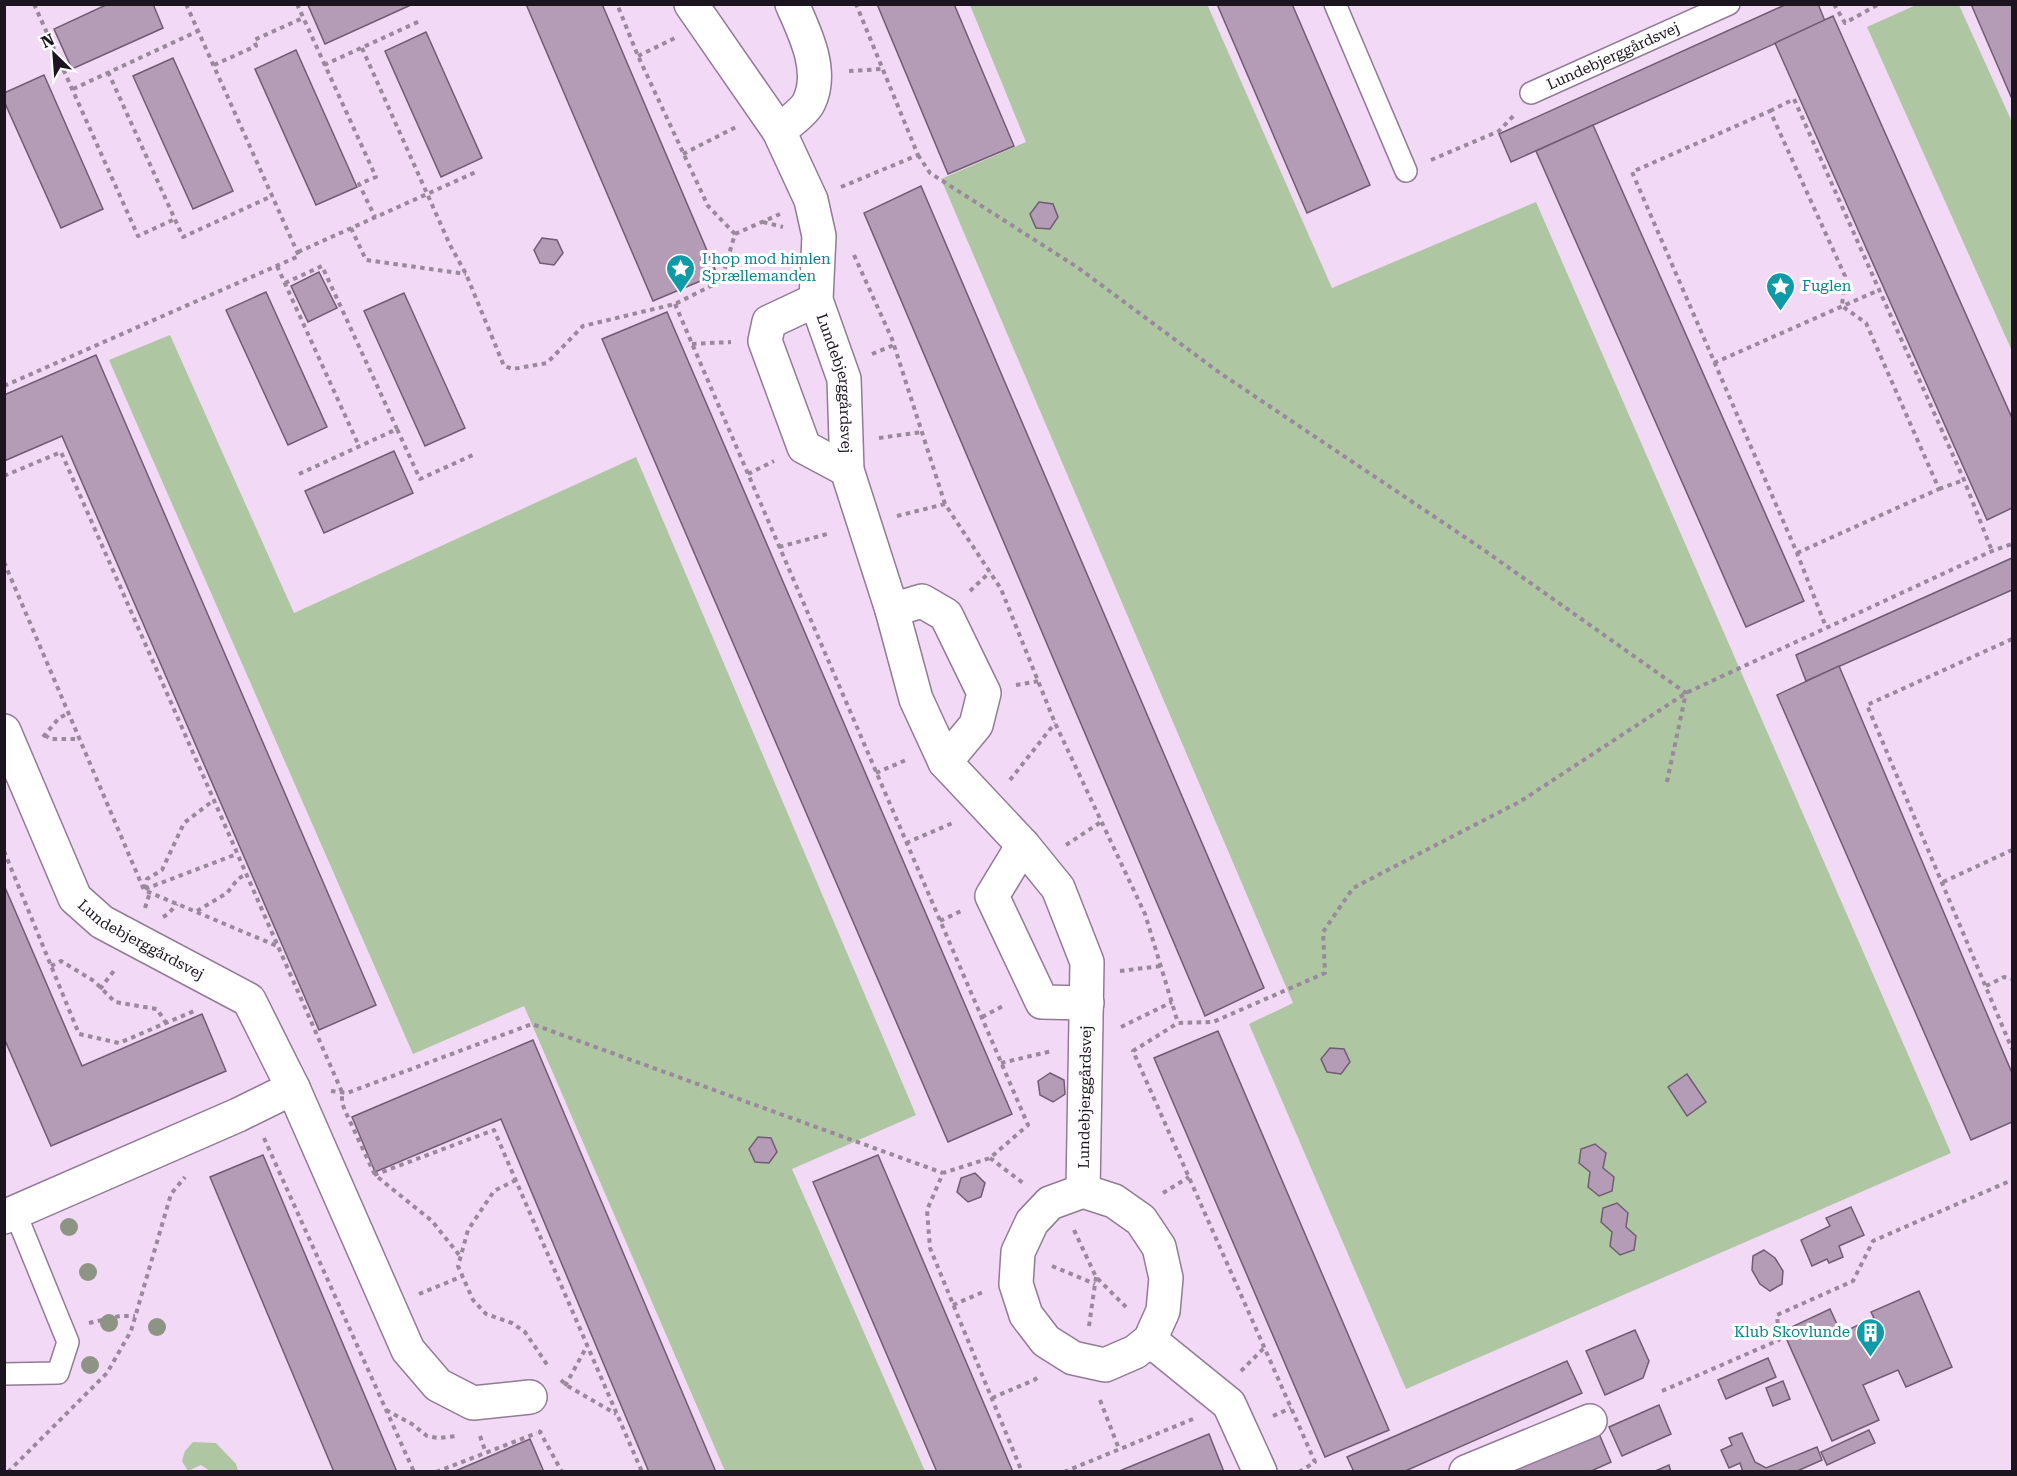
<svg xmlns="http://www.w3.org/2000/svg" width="2017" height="1476" viewBox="0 0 2017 1476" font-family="'Roboto Serif',serif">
<rect width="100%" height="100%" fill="#f2d9f5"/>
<g fill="#afc6a2">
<polygon points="1207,4 1332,288 1536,202 1951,1153 1406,1389 1249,1024 1293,1003 941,179 1026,142 970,5"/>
<polygon points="1916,5 1959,5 2012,122 2012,351 1867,27"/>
<polygon points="170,335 294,613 636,457 916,1115 792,1169 925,1471 725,1471 524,1006 413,1054 109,360"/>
<polygon points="193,1442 216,1443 236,1464 238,1471 210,1471 201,1465 188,1471 182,1461 185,1451"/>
</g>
<g fill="#b49cb7" stroke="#715c74" stroke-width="1.5">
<polygon points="108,4 153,4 163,28 72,69 54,29"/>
<polygon points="310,4 413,4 325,44 308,5"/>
<polygon points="526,4 602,4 717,274 653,301"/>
<polygon points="877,4 954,4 1014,146 948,174"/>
<polygon points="1217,4 1292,4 1370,185 1307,213"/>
<polygon points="1787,4 1818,4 1825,21 1511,162 1499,134"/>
<polygon points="1971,4 2012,4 2012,99"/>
<polygon points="1833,16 2012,418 2012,508 1987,520 1775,43"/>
<polygon points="426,32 482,158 441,177 385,51"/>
<polygon points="296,50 357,187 316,205 255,69"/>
<polygon points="173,58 233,191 193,209 133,76"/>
<polygon points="44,75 103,209 61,228 4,101 4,93"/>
<polygon points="1593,125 1804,601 1746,627 1536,151"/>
<polygon points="921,186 1264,988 1205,1016 864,213"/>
<polygon points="1039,202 1053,204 1058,217 1050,229 1036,228 1030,214"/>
<polygon points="542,238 557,240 563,253 554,265 540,263 534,250"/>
<polygon points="319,272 337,308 308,322 291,286"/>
<polygon points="266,292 327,427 288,445 226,310"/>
<polygon points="404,293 465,428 425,446 364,311"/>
<polygon points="667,312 1012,1114 948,1142 602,339"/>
<polygon points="96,355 376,1005 319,1030 62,436 4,461 4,395"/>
<polygon points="394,451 413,493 324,533 305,491"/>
<polygon points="2012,558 2012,590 1806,681 1796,655"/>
<polygon points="1839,666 2012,1073 2012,1122 1971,1140 1777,695"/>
<polygon points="4,885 82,1066 202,1014 226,1071 51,1146 4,1038"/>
<polygon points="1218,1031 1389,1430 1325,1457 1154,1058"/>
<polygon points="533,1040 716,1472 649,1472 501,1119 375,1172 352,1117"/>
<polygon points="1330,1048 1344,1049 1350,1062 1341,1074 1327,1072 1321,1059"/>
<polygon points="1050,1073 1064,1080 1065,1094 1053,1102 1040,1095 1038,1081"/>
<polygon points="1687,1074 1706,1102 1687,1116 1668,1087"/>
<polygon points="758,1137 771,1138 777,1152 769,1163 755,1162 749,1149"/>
<polygon points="1595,1144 1606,1153 1603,1168 1614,1177 1612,1191 1599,1196 1588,1187 1590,1172 1579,1163 1581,1149"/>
<polygon points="263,1155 397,1472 334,1472 210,1177"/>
<polygon points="878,1155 1013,1472 937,1472 813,1182"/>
<polygon points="975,1173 985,1183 981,1197 968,1202 957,1192 961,1178"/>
<polygon points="1617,1203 1628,1213 1626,1227 1636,1236 1634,1250 1620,1255 1610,1246 1612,1232 1601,1222 1603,1208"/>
<polygon points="1851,1207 1864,1235 1839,1246 1843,1257 1829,1263 1827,1259 1812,1266 1801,1240 1830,1226 1826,1218"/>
<polygon points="1764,1250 1775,1258 1783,1271 1782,1284 1770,1291 1760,1284 1752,1270 1753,1256"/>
<polygon points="1919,1291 1952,1367 1906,1387 1898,1370 1863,1385 1879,1420 1832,1441 1783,1331 1830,1309 1841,1333 1874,1318 1871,1312"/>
<polygon points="1635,1330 1649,1361 1643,1378 1605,1395 1586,1351"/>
<polygon points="1768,1358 1776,1377 1726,1399 1718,1380"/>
<polygon points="1567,1361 1582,1393 1403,1472 1354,1472 1347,1457"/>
<polygon points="1783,1381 1790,1399 1773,1406 1766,1388"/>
<polygon points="1659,1405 1671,1434 1622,1456 1609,1427"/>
<polygon points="1597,1429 1611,1462 1589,1472 1501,1472"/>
<polygon points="1869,1430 1875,1443 1827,1465 1821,1452"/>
<polygon points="1742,1433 1755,1462 1766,1468 1817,1447 1822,1460 1795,1472 1743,1472 1740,1463 1729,1468 1721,1450 1732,1445 1729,1438"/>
<polygon points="1209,1434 1224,1472 1117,1472"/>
<polygon points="530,1439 544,1472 453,1472"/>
<polygon points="1669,1465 1671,1472 1653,1472"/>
</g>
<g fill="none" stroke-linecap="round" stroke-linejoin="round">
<defs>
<g id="lane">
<polyline points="1335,4 1406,171"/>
<path id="s1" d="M1531,93l198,-89"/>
<polyline points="4,1374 58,1373 68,1342 15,1212"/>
</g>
<g id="street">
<path id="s2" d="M691,4l88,127 32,69 8,36 -3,64 28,79 3,91 45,140 24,89 29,63 78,83 35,43 29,74 -4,229"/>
<path d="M779,131c8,-7 26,-20 30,-29 15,-31 -4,-69 -17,-98"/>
<polyline points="816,300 769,322 765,341 804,447 847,470"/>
<polyline points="892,610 922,601 946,615 984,693 976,725 945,762"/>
<path id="s3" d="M4,731l71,167 27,24 147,78 44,88 115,262 30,35 35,18 57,-6"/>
<polyline points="1023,845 992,896 1042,1002 1087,1003"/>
<polygon points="1083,1191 1114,1201 1141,1220 1159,1247 1166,1278 1163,1311 1150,1340 1135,1352 1105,1365 1073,1358 1046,1341 1026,1315 1016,1284 1018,1252 1032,1222 1050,1203"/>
<polyline points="4,1217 238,1115 293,1088"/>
<polyline points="1150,1340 1229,1404 1260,1472"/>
<polyline points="1466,1472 1590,1421"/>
</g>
</defs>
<use href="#lane" stroke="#917b95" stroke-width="24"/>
<use href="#street" stroke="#917b95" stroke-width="36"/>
<g stroke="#9a889d" stroke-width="4" stroke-dasharray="4.5 4.5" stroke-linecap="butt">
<polyline points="34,4 138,236 175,219"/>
<polyline points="297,4 376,177 359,184 375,217"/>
<polyline points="1834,4 1845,23 1879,4"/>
<polyline points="362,48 450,245 466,274 504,366 513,369 547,363 583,326 675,304 721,281 735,234 708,206 638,56 617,4"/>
<polyline points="638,56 675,38"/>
<polyline points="214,65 256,46 254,40 303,18"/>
<polyline points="324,65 422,20"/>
<polyline points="849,71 882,69"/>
<polyline points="108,72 183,237 272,196"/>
<polyline points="73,89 198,31"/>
<polyline points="1770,111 1794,99 1964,480 1992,551"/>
<polyline points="683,154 736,127"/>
<polyline points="918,155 930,173 1077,267 1220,373 1481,548 1686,693 1666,786"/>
<polyline points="1431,160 1499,131 1515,114"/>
<polyline points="841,187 918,155 856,4"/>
<polyline points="763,222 783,227"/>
<polyline points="351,228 366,260 466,274"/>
<polyline points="735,234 780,214"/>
<polyline points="298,252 476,172"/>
<polyline points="854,255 892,339 945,504 1001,589 1055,723 1145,914 1178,1023"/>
<polyline points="277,266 359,446"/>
<polyline points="285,283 322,266 397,429"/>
<polyline points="675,304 1028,1125 990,1158 943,1173 927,1210 930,1248 1022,1472"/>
<polyline points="692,344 731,342"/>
<polyline points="872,354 894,345"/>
<polyline points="1714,363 1879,290"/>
<polyline points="4,386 299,256 186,4"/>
<polyline points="879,438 922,432"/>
<polyline points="299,474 397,429 420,479 475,454"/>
<polyline points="748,474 774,461"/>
<polyline points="4,476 61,452 342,1092 342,1103 346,1113 375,1175 432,1221 460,1256"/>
<polyline points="1939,489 1964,480"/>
<polyline points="897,516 945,504"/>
<polyline points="779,547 831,533"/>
<polyline points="1797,553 1939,489 1866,323 1842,306 1845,276 1770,111 1632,172 1797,553 1826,627"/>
<polyline points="4,562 144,890 277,946"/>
<polyline points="970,591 990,572"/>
<polyline points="2012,639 1867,705 2012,1049"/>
<polyline points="1016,685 1039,681"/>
<polyline points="45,735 50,739 80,739"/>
<polyline points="43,737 59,718 69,713"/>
<polyline points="876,773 906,760"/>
<polyline points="1010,780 1055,723"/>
<polyline points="906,843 955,822"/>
<polyline points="1066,845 1101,822"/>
<polyline points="4,851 79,1034 119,1043 194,1011"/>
<polyline points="1943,882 2012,850"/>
<polyline points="145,889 147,879 162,870 184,823 214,800"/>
<polyline points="145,889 237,854"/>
<polyline points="145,908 150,892"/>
<polyline points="197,911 227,893 238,879 246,874"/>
<polyline points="163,917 168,914 177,904"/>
<polyline points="940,921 961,911"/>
<polyline points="51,966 61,961 94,981 115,1002 157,1009 166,1023"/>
<polyline points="1120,971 1161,966"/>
<polyline points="1986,986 2004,977 2012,979"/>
<polyline points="100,989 116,968"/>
<polyline points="982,1017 1005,1005"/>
<polyline points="1121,1027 1172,1002"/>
<polyline points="1001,1063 1052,1051"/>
<polyline points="331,1091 347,1093 532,1024 943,1173"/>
<polyline points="264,1138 414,1472"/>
<polyline points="990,1158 1023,1183"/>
<polyline points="374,1175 494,1130 642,1472"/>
<polyline points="516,1180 494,1191 468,1230 458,1266 473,1300 486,1314 512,1323 525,1332 548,1366"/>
<polyline points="1163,1193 1189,1177"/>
<polyline points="1074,1230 1096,1277 1126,1307"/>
<polyline points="1052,1266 1095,1284"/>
<polyline points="419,1294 463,1276"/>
<polyline points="953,1305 983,1292"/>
<polyline points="89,1323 120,1316 135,1316"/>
<polyline points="1089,1326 1096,1277"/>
<polyline points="1241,1371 1264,1348"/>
<polyline points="561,1380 566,1385 616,1414"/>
<polyline points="565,1386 587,1346"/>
<polyline points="1662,1391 1779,1340 1777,1315 1853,1281 1873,1241 2012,1180"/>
<polyline points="992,1398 1034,1380 1040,1376"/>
<polyline points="1100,1400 1119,1449"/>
<polyline points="386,1410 412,1424 427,1436 438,1438 458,1436"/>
<polyline points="1273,1416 1291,1408"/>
<polyline points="541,1430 540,1432 562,1472"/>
<polyline points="480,1436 486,1453"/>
<polyline points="8,1472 107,1373 131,1331 171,1194 185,1177"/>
<polyline points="436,1472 537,1433"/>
<polyline points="1064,1472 1193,1419"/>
<polyline points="1299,1472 1315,1462 1133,1051 1178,1023 1213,1022 1325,973 1323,932 1353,888 1521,801 1686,693 1992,551 2012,544"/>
</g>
<use href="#lane" stroke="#fff" stroke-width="21"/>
<use href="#street" stroke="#fff" stroke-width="33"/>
</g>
<g fill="#8e9483">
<circle cx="69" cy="1227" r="9"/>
<circle cx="88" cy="1272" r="9"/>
<circle cx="109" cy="1323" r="9"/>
<circle cx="157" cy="1327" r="9"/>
<circle cx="90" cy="1365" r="9"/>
</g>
<defs>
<symbol id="sight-pin" viewBox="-11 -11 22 30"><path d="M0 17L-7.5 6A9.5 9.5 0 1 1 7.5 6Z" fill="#0f9aa8" stroke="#fff"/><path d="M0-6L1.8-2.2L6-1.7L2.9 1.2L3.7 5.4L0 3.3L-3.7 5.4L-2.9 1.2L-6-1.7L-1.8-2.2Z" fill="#fff"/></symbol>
<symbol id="building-pin" viewBox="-11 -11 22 30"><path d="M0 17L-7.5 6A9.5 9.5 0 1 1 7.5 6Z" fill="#0f9aa8" stroke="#fff"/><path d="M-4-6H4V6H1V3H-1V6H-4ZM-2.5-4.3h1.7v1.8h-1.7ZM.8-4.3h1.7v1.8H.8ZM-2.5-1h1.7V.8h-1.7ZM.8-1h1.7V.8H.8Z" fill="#fff"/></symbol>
</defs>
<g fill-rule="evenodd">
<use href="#sight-pin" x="664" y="252" width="33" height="45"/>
<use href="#sight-pin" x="1764" y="270" width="33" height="45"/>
<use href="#building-pin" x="1854" y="1316" width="33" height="45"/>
</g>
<g text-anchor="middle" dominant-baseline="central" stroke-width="6" stroke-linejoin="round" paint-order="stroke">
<g font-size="15" fill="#1c141e" stroke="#fff">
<text stroke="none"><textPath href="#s1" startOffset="90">Lundebjerggårdsvej</textPath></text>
<text stroke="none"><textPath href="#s2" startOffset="418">Lundebjerggårdsvej</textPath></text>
<text stroke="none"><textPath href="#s3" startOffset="260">Lundebjerggårdsvej</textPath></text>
<text transform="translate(1085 1097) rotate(-89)">Lundebjerggårdsvej</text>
</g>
<g font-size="15" fill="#0d838f" stroke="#fff" text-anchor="start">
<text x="702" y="259">I hop mod himlen<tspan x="702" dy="17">Sprællemanden</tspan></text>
<text x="1802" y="286">Fuglen</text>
<text x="1850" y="1332" text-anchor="end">Klub Skovlunde</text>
</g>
</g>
<rect width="2017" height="1476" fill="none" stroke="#1c141e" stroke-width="12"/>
<g transform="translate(54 54) rotate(335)" stroke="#ffffff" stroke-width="4.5" paint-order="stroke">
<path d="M0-4.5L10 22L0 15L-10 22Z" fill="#1c141e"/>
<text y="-9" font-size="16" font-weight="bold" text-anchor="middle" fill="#1c141e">N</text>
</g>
</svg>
